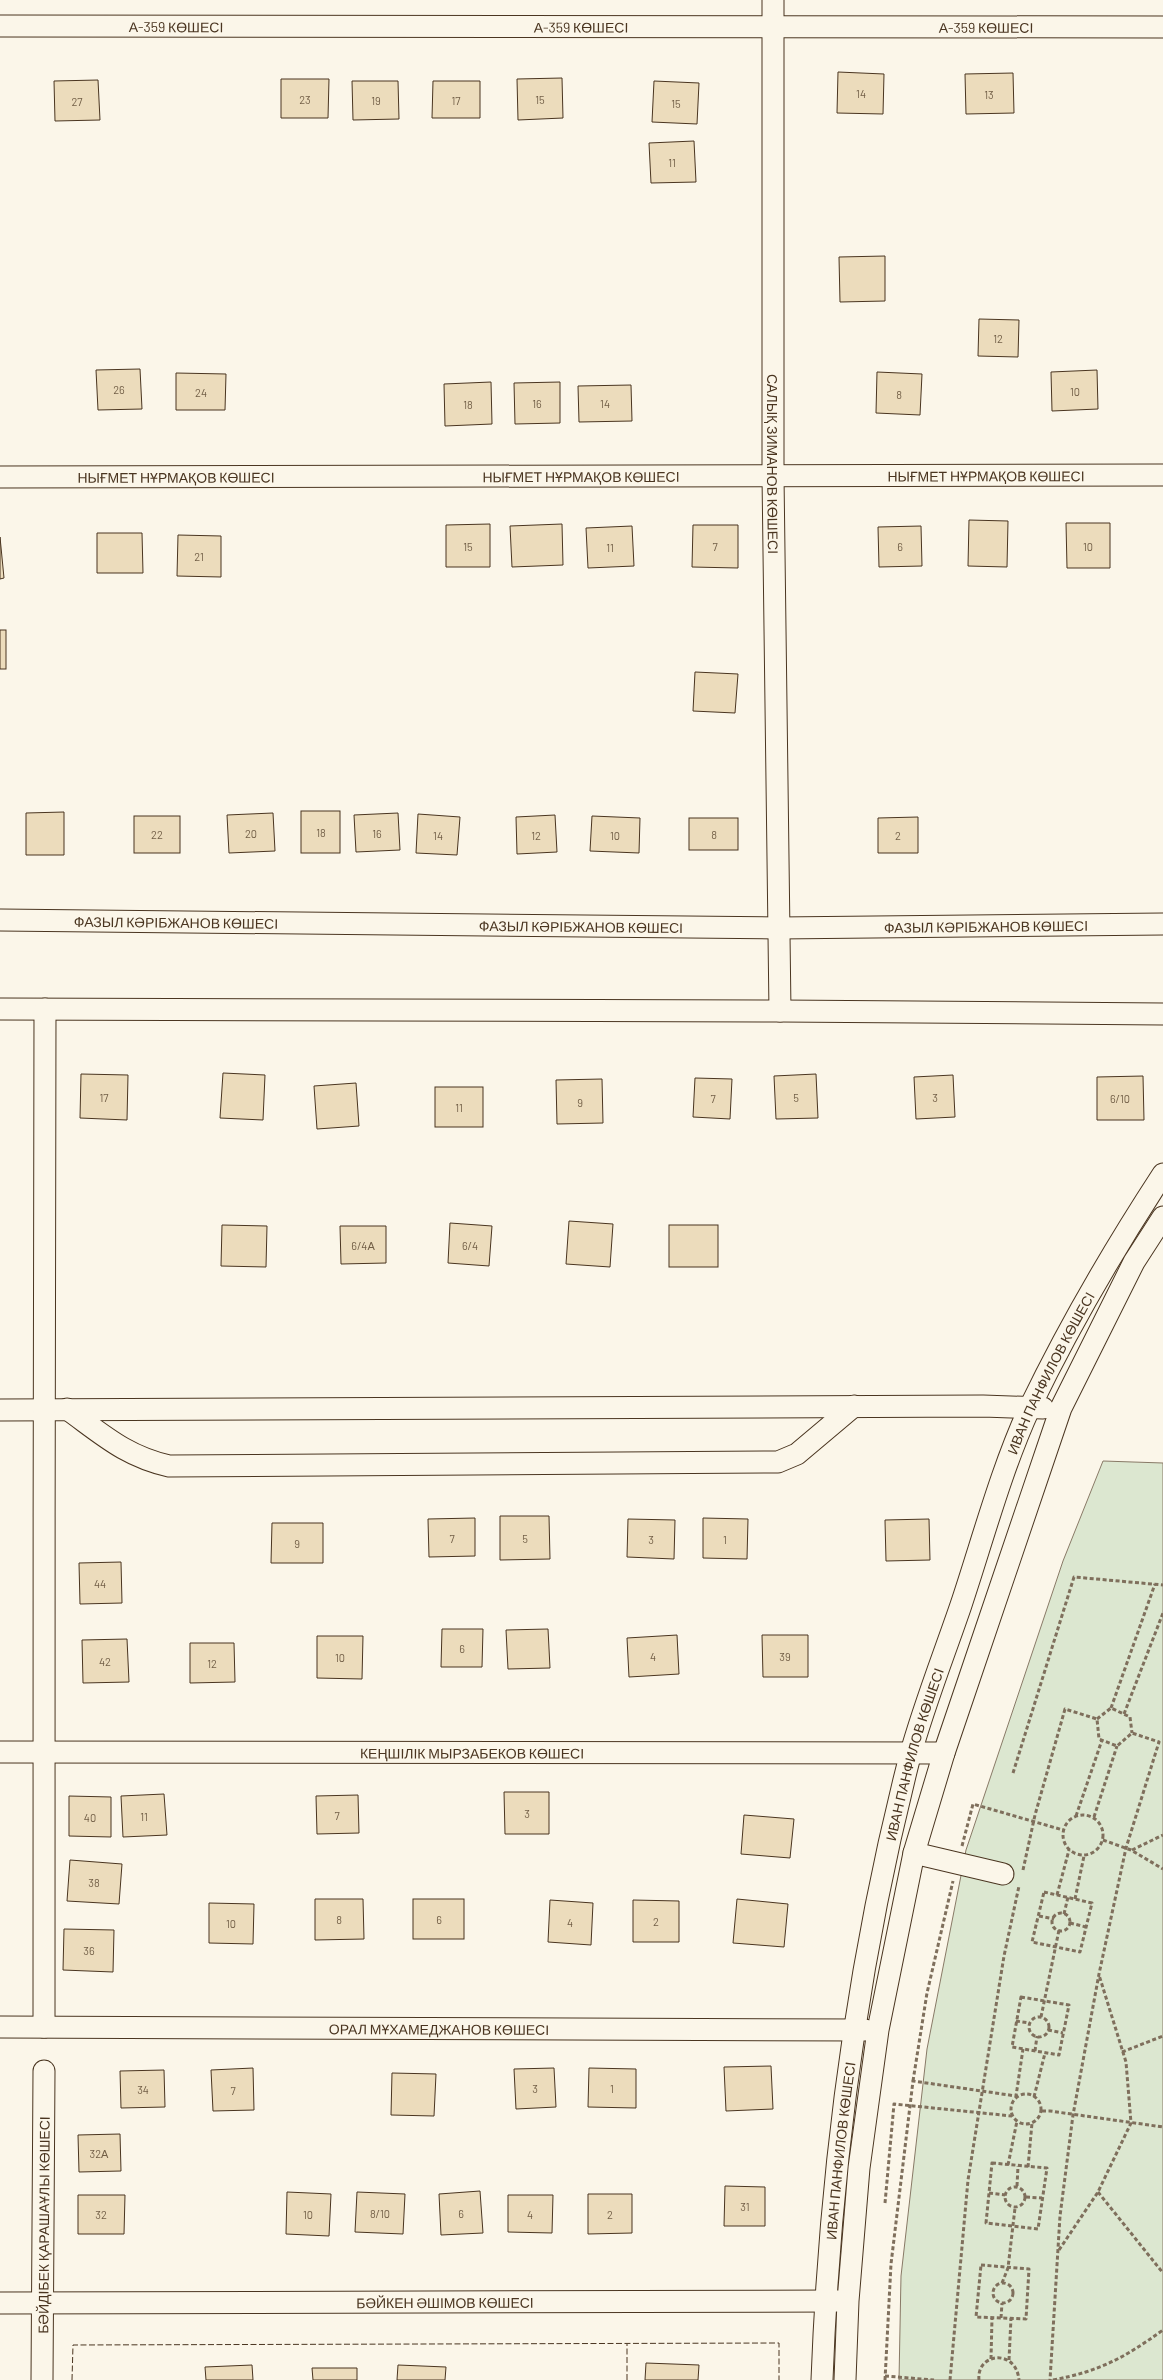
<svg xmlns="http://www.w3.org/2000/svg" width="1163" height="2380" viewBox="0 0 1163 2380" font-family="Barlow,sans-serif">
<rect width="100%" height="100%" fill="#fbf6e9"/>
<polygon fill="#dce7d0" stroke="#887966" points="1103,1461 1163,1463 1163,2380 899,2380 901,2276 927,2049 966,1850 1063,1561"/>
<g fill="#ecdcbc" stroke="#4a3520">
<polygon points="838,72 884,74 883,114 837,113"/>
<polygon points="1013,73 1014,113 966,114 965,74"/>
<polygon points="562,78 563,118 518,120 517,79"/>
<polygon points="281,79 329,79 328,118 281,118"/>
<polygon points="98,80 100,120 55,121 54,81"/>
<polygon points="352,81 398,81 399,119 353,120"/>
<polygon points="433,81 480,81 480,118 432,118"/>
<polygon points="654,81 699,83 697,124 652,122"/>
<polygon points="694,141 696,182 651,183 649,143"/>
<polygon points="885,256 885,301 840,302 839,257"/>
<polygon points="979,319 1019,320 1018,357 978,356"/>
<polygon points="140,369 142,409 98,410 96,370"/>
<polygon points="1097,370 1098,409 1052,411 1051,372"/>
<polygon points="877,372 922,374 920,415 876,413"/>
<polygon points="176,373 226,374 225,410 176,410"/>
<polygon points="491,382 492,424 445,426 444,384"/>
<polygon points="560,382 560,423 515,424 514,383"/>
<polygon points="631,385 632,421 579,422 578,386"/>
<polygon points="969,520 1008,521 1007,567 968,566"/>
<polygon points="1066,523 1110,523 1110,568 1067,568"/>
<polygon points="490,524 490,567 446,567 446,525"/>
<polygon points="562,524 563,565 512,567 510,526"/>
<polygon points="693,525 738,525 738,568 692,567"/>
<polygon points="632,526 634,566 588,568 586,528"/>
<polygon points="921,526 922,566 879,567 878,527"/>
<polygon points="97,533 142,533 143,573 97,573"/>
<polygon points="178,535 221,536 221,577 177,576"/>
<polygon points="0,537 4,578 0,579"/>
<rect x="0" y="630" width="6" height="39"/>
<polygon points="695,672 738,674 735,713 693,711"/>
<rect x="301" y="811" width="39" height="42"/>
<polygon points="64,812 64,855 26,855 26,813"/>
<polygon points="273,813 275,851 229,853 227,815"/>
<polygon points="398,813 400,850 356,852 354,815"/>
<polygon points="418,814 460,817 457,855 416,853"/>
<polygon points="555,815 557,852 517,854 516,817"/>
<rect x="134" y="816" width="46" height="37"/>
<polygon points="592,816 640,818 639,853 590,851"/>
<polygon points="918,817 918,853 878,853 878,818"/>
<rect x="689" y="818" width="49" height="32"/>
<polygon points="223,1073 265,1075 263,1120 220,1118"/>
<polygon points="81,1074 128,1075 127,1120 80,1118"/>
<polygon points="816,1074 818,1118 776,1119 774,1076"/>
<polygon points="953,1075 955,1117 916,1119 914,1077"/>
<polygon points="1143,1076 1144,1120 1097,1120 1097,1077"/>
<polygon points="695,1078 732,1079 730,1119 693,1117"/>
<polygon points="602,1079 603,1123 557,1124 556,1080"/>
<polygon points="356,1083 359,1126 317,1129 314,1086"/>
<rect x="435" y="1087" width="48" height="40"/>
<polygon points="569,1221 613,1224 610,1267 566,1264"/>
<polygon points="450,1223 492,1226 489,1266 448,1263"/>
<polygon points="222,1225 267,1226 266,1267 221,1266"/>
<rect x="669" y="1225" width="49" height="42"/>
<polygon points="340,1226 386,1226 386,1263 341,1264"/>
<polygon points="500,1516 549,1516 550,1559 500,1560"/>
<polygon points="475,1518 475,1556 429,1557 428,1519"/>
<polygon points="703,1518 748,1519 747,1559 703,1558"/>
<polygon points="628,1519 675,1520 674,1559 627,1557"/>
<polygon points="929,1519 930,1560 886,1561 885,1520"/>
<polygon points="272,1523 323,1523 323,1563 271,1563"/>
<polygon points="121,1562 122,1603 80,1604 79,1563"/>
<polygon points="442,1629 483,1629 482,1667 441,1667"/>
<polygon points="548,1629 550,1668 508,1669 506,1630"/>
<polygon points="677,1635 679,1674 629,1677 627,1638"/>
<polygon points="762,1635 808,1635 808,1677 763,1677"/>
<polygon points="317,1636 363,1636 362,1679 317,1678"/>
<polygon points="127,1639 129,1682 83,1683 82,1640"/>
<polygon points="190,1643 234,1643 235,1682 190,1683"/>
<polygon points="504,1792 549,1792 549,1834 505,1834"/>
<polygon points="164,1794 167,1835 123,1837 121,1796"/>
<polygon points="358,1795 359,1833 317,1834 316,1796"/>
<polygon points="69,1796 111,1797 111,1837 69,1836"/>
<polygon points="744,1815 794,1819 790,1858 741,1854"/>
<polygon points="70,1860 122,1864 119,1904 67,1901"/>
<polygon points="315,1899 363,1899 364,1939 315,1940"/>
<rect x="413" y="1899" width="51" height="40"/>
<polygon points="737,1899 788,1904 784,1947 733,1943"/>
<polygon points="550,1900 593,1903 591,1945 548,1942"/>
<polygon points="633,1900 679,1901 679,1942 633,1942"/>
<polygon points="209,1903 254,1904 253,1944 209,1943"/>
<polygon points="64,1929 114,1930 113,1972 63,1970"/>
<polygon points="771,2066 773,2109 726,2111 724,2067"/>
<polygon points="253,2068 254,2110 213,2111 211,2070"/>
<polygon points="554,2068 556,2107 516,2109 514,2069"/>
<polygon points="589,2068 636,2069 636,2108 588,2107"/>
<polygon points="164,2070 165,2107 121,2108 120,2071"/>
<polygon points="392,2073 436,2074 434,2116 391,2115"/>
<polygon points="120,2134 121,2171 79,2172 78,2135"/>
<polygon points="725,2186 765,2187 765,2226 724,2226"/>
<polygon points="480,2191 483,2233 441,2235 439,2194"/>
<polygon points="287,2192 331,2194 329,2236 286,2234"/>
<polygon points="357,2192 405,2194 403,2234 355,2232"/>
<polygon points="588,2194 632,2194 632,2233 588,2234"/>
<polygon points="78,2195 125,2195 124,2234 78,2234"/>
<polygon points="508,2195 553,2195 552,2233 508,2232"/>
<polygon points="646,2363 699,2365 698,2380 645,2380"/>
<polygon points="252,2365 253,2380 206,2380 205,2367"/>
<polygon points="398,2365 446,2367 445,2380 397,2380"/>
<polygon points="312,2368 357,2368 357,2380 313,2380"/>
</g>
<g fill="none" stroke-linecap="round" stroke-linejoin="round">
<defs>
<g id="minor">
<path id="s1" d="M773,0v476l7,535"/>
<path id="s2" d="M0,26l1163,1"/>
<path id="s3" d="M0,477l1163,-2"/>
<path id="s4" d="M0,920l778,8 385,-4"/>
<polyline points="0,1009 780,1011 1163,1014"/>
<path d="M67,1409c35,25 58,47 102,57l609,-4 19,-8 57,-48"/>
<polyline points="0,1410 983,1406 1043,1408"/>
<path id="s5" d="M0,1752l944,1"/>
<polyline points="914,1853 1003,1874"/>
<path id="s6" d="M0,2027l865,3"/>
<path d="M44,2027c-2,-339 2,-679 1,-1018"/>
<path id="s7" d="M0,2303l838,-2"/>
<path id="s8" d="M42,2380l2,-309"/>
<path id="s9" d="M822,2380c8,-212 35,-418 88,-624 14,-51 34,-101 51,-151 22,-66 40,-135 69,-198 39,-81 84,-158 133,-233"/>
<polyline points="845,2380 848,2301 859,2168 878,2030 914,1853 944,1753 1061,1408 1134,1262 1163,1217"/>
</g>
</defs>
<use href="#minor" stroke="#4a3520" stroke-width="23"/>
<g stroke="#7f6f5c" stroke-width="3" stroke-dasharray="4 2.5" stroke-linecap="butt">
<polyline points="1111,1708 1155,1584"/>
<polyline points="1124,1714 1163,1613"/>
<polyline points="1097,1719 1111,1708 1130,1717 1132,1733"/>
<polyline points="1013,1773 1074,1577 1163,1585"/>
<circle cx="1083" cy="1835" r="20"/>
<polyline points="1076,1816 1102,1740"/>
<polyline points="1094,1817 1117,1746"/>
<polyline points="1103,1840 1131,1850 1163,1869"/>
<polyline points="962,1846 973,1804 1063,1830"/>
<polyline points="1132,1850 1163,1835"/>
<polyline points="1023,1870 1035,1815 1065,1709 1097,1719 1099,1739 1117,1746 1132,1733 1159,1742 1126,1848 1099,1974 1073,2115 1060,2216 1050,2380"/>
<polygon points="1044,1892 1092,1903 1080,1952 1032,1942"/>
<polyline points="1057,1895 1069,1850"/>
<polyline points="1075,1899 1084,1856"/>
<circle cx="1061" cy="1922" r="9"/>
<polyline points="1064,1914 1068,1897"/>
<polyline points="1039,1916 1054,1919"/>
<polyline points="1070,1923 1086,1927"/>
<polygon points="1021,1997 1069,2005 1059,2055 1012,2047"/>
<polyline points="1041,2017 1059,1930"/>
<circle cx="1039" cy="2027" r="10"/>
<polyline points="1016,2021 1029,2023"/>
<polyline points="1048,2030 1063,2033"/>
<polyline points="1035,2051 1037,2036"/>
<polyline points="1122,2052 1163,2036"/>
<polyline points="913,2081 927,1993 953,1881"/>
<circle cx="1026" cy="2109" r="15"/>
<polyline points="1034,2097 1045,2053"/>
<polyline points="1042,2111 1050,2111 1163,2127"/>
<polygon points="992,2163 1047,2168 1038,2229 986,2223"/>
<polyline points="1008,2165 1017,2121"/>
<polyline points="1028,2167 1032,2123"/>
<polyline points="1017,2186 1018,2166"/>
<circle cx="1015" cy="2197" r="10"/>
<polyline points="1098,2192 1163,2273"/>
<polyline points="989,2193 1005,2195"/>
<polyline points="1026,2197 1042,2198"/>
<polyline points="885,2203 894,2104 1012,2116"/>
<polyline points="1059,2250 1098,2192 1131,2123 1126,2062 1099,1975"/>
<polygon points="981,2265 1029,2269 1026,2319 976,2317"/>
<polyline points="1002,2283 1008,2268 1015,2208"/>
<circle cx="1003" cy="2293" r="10"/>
<polyline points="1001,2318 1002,2303"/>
<polyline points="991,2359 992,2318"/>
<polyline points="1009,2360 1011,2318"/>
<polyline points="885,2376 934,2380"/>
<polyline points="885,2380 891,2264 913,2081 1016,2096 1023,2049"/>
<polyline points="950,2380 968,2180 1004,1956 1019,1886"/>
<path d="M979,2380c-3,-27 37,-32 40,0"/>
<path d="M1053,2380c47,-9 71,-22 110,-50"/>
</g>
<use href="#minor" stroke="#fbf6e9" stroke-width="21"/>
<g stroke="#4a3520" stroke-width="1" stroke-dasharray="6 2.5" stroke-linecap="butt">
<polyline points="72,2380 73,2345 779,2343 779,2380"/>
<polyline points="627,2380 627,2344"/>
</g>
</g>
<g text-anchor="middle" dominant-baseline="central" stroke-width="4" stroke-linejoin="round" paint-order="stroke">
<g font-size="11" fill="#725f47">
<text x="861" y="93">14</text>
<text x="989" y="94">13</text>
<text x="305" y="99">23</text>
<text x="540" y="99">15</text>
<text x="376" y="100">19</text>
<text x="456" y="100">17</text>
<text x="77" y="101">27</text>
<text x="676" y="103">15</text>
<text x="672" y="162">11</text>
<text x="998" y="338">12</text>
<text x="119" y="389">26</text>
<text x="1075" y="391">10</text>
<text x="201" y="392">24</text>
<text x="899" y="394">8</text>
<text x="537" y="403">16</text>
<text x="605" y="403">14</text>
<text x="468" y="404">18</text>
<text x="468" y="546">15</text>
<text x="715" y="546">7</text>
<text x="900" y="546">6</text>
<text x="1088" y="546">10</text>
<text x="610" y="547">11</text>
<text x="199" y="556">21</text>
<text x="321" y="832">18</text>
<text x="251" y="833">20</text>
<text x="377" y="833">16</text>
<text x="157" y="834">22</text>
<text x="714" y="834">8</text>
<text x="438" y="835">14</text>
<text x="536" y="835">12</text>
<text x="615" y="835">10</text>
<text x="898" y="835">2</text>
<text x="104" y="1097">17</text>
<text x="796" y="1097">5</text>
<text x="935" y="1097">3</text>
<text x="713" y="1098">7</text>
<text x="1120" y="1098">6/10</text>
<text x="580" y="1102">9</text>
<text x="459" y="1107">11</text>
<text x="363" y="1245">6/4А</text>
<text x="470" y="1245">6/4</text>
<text x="452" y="1538">7</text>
<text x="525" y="1538">5</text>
<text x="651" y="1539">3</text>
<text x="725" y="1539">1</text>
<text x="297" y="1543">9</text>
<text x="100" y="1583">44</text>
<text x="462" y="1648">6</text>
<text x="653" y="1656">4</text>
<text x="785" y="1656">39</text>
<text x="340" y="1657">10</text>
<text x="105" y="1661">42</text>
<text x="212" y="1663">12</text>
<text x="527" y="1813">3</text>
<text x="337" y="1815">7</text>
<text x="144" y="1816">11</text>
<text x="90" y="1817">40</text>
<text x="94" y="1882">38</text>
<text x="339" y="1919">8</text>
<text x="439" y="1919">6</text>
<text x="656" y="1921">2</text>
<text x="570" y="1922">4</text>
<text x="231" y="1923">10</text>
<text x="89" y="1950">36</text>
<text x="535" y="2088">3</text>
<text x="612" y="2088">1</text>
<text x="143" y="2089">34</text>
<text x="233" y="2090">7</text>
<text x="99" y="2153">32А</text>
<text x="745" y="2206">31</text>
<text x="380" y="2213">8/10</text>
<text x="461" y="2213">6</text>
<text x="101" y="2214">32</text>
<text x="308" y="2214">10</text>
<text x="530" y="2214">4</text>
<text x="610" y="2214">2</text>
</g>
<g font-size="14" fill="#4a3520" stroke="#fbf6e9">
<text stroke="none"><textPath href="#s2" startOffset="176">А-359 КӨШЕСІ</textPath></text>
<text stroke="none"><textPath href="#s2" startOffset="581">А-359 КӨШЕСІ</textPath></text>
<text stroke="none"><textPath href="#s2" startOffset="986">А-359 КӨШЕСІ</textPath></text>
<text stroke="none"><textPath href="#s1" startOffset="464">САЛЫҚ ЗИМАНОВ КӨШЕСІ</textPath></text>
<text stroke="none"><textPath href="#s3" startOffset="986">НЫҒМЕТ НҰРМАҚОВ КӨШЕСІ</textPath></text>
<text stroke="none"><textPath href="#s3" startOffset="176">НЫҒМЕТ НҰРМАҚОВ КӨШЕСІ</textPath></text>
<text stroke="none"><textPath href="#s3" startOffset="581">НЫҒМЕТ НҰРМАҚОВ КӨШЕСІ</textPath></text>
<text stroke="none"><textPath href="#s4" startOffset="176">ФАЗЫЛ КӘРІБЖАНОВ КӨШЕСІ</textPath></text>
<text stroke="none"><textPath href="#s4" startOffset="581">ФАЗЫЛ КӘРІБЖАНОВ КӨШЕСІ</textPath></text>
<text stroke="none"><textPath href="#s4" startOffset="986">ФАЗЫЛ КӘРІБЖАНОВ КӨШЕСІ</textPath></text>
<text stroke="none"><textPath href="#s9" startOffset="1040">ИВАН ПАНФИЛОВ КӨШЕСІ</textPath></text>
<text stroke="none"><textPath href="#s5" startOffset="472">КЕҢШІЛІК МЫРЗАБЕКОВ КӨШЕСІ</textPath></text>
<text stroke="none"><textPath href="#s9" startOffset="634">ИВАН ПАНФИЛОВ КӨШЕСІ</textPath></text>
<text stroke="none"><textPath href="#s6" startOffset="439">ОРАЛ МҰХАМЕДЖАНОВ КӨШЕСІ</textPath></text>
<text stroke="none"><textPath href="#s9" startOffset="230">ИВАН ПАНФИЛОВ КӨШЕСІ</textPath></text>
<text stroke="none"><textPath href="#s8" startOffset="155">БӘЙДІБЕК ҚАРАШАҰЛЫ КӨШЕСІ</textPath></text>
<text stroke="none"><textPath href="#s7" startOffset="445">БӘЙКЕН ӘШІМОВ КӨШЕСІ</textPath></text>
</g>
</g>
</svg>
